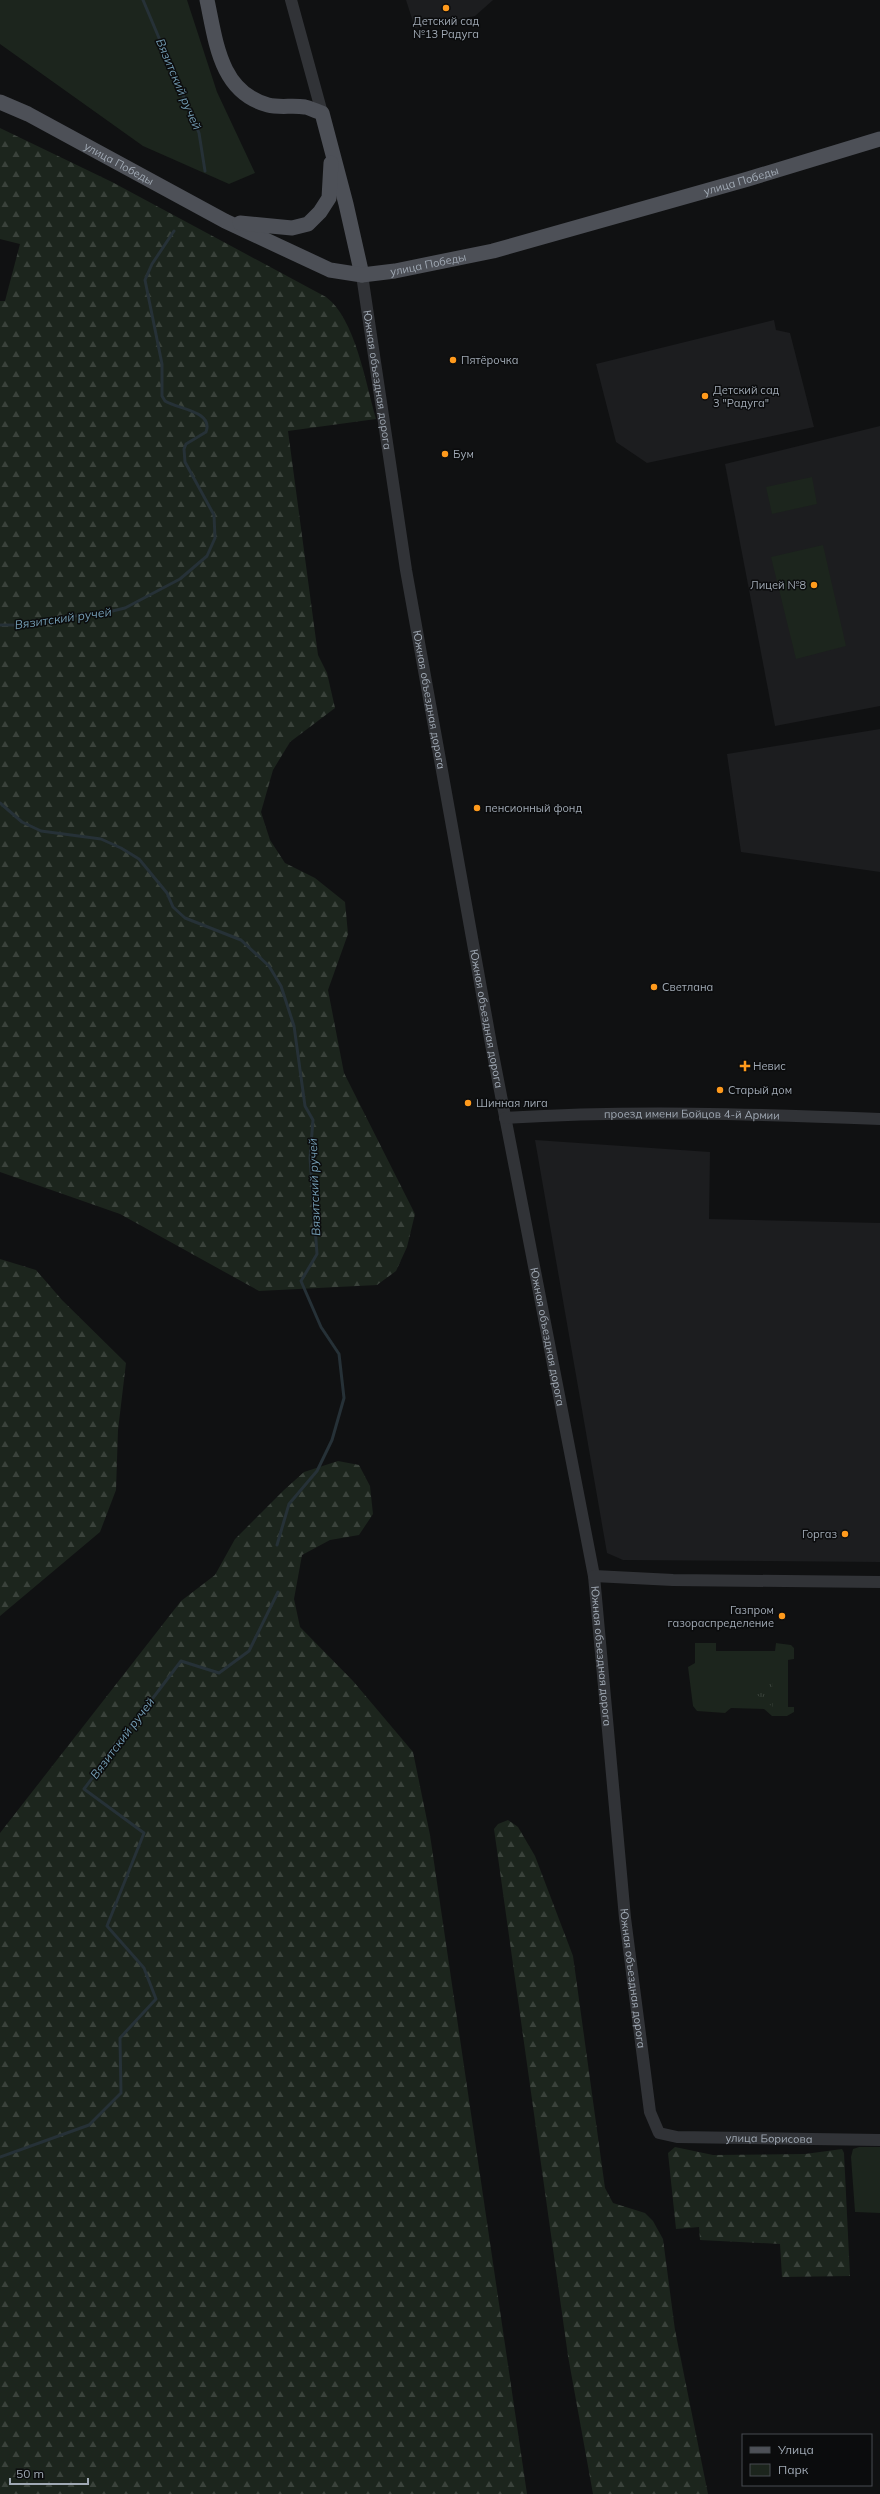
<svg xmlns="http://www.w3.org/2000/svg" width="880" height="2494" viewBox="0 0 880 2494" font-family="Mulish,sans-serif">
<defs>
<pattern id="forest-firs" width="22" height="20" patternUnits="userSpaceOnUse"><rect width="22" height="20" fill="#1c251d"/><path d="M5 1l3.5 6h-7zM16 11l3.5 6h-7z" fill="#3a423b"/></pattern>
<pattern id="park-tufts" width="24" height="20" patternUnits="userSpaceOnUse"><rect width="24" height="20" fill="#1c251d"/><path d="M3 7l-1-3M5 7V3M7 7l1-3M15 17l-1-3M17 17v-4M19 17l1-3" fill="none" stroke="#3a423b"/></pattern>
</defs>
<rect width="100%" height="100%" fill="#101112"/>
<g fill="#1c1d1f">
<polygon points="406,0 493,0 475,16 415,28"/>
<polygon points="774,320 776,330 790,333 814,427 647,463 616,442 596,364"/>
<polygon points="880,426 880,706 775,726 725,464"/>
<polygon points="880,729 880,872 741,852 727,754"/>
<polygon points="535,1140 710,1152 709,1219 880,1223 880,1562 623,1560 607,1553"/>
</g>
<g fill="#1c251d">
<polygon points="0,0 187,0 217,92 255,173 229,184 143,146 0,44"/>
<polygon points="812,477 817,504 772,514 766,487"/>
<polygon points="823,545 846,646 796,659 771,557"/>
<polygon points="695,1643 716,1643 716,1651 775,1651 776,1643 791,1645 794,1648 794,1659 788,1660 788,1707 794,1707 794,1712 787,1716 772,1716 764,1709 731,1708 725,1713 697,1711 693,1706 688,1667 695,1663"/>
<polygon points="859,2147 880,2147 880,2213 855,2212 851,2157 853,2149"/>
</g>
<g fill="url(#forest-firs)">
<path d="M0,128l112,54 214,115c29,21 40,87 50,122l-88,12 30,224 9,18 8,35 -45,34 -17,28 -12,42 9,28 15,23 30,15 30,24 3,32 -20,56 16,83 71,141 -8,33 -11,24 -19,14 -118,6 -139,-77 -120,-42v-871h5l15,-57 -20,-5z"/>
<polygon points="0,1259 36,1270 62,1300 126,1363 118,1430 116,1490 100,1532 0,1616"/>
<polygon points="338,1461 359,1465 370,1486 373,1514 359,1535 330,1540 302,1555 294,1599 300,1627 353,1681 413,1752 430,1835 527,2494 0,2494 0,1833 181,1601 215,1575 235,1539 284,1490 304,1472"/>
<polygon points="508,1820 518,1827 535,1856 573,1956 605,2188 613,2203 645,2213 653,2221 663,2239 675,2330 708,2494 593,2494 568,2356 494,1829 498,1824"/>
<polygon points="675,2147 713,2155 805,2154 842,2149 844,2153 850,2276 782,2277 780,2244 700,2240 699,2227 676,2229 668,2153"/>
</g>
<polygon fill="url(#park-tufts)" points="772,1678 773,1707 753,1692"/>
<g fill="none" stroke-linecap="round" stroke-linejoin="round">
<g stroke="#263137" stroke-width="3">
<polyline points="143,0 199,133 205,171"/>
<path d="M0,625h30l31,-8 39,-3 25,-6 55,-29 27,-23 8,-18 -1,-23 -29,-53 -1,-13 2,-5 20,-12c8,-21 -29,-23 -41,-31l-3,-5v-32l-17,-84 7,-16 22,-33"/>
<polyline points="0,803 22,822 41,831 101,839 121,848 139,859 167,893 173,907 185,918 241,940 269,966 281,986 294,1026 305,1106 313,1120 310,1158 317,1254 301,1281 321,1327 339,1354 344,1398 332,1440 317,1471 289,1504 277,1545"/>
<polyline points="0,2157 89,2125 121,2093 120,2038 156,1999 144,1968 107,1926 144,1833 84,1789 181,1661 219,1673 249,1651 278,1592"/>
</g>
<g stroke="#313337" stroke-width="12">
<polyline points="291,0 322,113"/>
<path id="s1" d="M362,275l44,295 85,474 103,532 31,342 25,194 9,21 18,4 203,3"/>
<path id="s2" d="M505,1118c124,-8 251,-4 375,1"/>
<polyline points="594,1576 673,1580 880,1582"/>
</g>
<g stroke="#4d5057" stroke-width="15">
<path d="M207,0c9,42 13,92 61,105 11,3 25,0 37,2 5,1 11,4 17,6l24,91 16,71"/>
<path id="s3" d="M0,102l28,12 197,107 105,49 32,5 33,-4 98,-20 255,-72 132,-40"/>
<polyline points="240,223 292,228 308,224 320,212 329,198 331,163"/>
</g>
</g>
<g fill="#ff9a1c" stroke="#0b0c0d" stroke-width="1.5">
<circle cx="446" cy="8" r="4"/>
<circle cx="453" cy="360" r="4"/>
<circle cx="705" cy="396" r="4"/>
<circle cx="445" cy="454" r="4"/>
<circle cx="814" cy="585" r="4"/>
<circle cx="477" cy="808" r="4"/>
<circle cx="654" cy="987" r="4"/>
<path d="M743 1060h4v4h4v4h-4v4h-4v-4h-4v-4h4z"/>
<circle cx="720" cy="1090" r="4"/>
<circle cx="468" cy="1103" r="4"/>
<circle cx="845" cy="1534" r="4"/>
<circle cx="782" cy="1616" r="4"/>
</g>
<g text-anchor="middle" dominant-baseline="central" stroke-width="3" stroke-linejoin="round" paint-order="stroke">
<g font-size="11" fill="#a0a9b4" stroke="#0b0c0d" text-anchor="start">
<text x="446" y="21" text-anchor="middle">Детский сад<tspan x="446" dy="13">№13 Радуга</tspan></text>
<text x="461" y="360">Пятёрочка</text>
<text x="713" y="390">Детский сад<tspan x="713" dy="13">3 "Радуга"</tspan></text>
<text x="453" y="454">Бум</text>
<text x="806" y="585" text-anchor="end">Лицей №8</text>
<text x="485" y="808">пенсионный фонд</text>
<text x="662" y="987">Светлана</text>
<text x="753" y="1066">Невис</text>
<text x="728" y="1090">Старый дом</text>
<text x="476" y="1103">Шинная лига</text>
<text x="837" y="1534" text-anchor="end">Горгаз</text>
<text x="774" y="1610" text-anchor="end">Газпром<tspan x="774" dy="13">газораспределение</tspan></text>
</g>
<g font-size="11" fill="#a0a9b4" stroke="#0b0c0d">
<text stroke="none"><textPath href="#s3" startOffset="134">улица Победы</textPath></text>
<text stroke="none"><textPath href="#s3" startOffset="794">улица Победы</textPath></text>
<text stroke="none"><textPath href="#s3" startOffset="470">улица Победы</textPath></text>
<text stroke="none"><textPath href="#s1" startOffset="106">Южная объездная дорога</textPath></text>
<text stroke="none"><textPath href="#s1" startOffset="430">Южная объездная дорога</textPath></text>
<text stroke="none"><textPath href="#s1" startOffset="754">Южная объездная дорога</textPath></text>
<text stroke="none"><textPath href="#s2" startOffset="187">проезд имени Бойцов 4-й Армии</textPath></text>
<text stroke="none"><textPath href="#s1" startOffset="1078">Южная объездная дорога</textPath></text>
<text stroke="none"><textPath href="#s1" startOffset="1402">Южная объездная дорога</textPath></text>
<text stroke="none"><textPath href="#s1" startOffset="1726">Южная объездная дорога</textPath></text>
<text stroke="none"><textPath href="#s1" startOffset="1994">улица Борисова</textPath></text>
</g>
<g font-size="12" font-style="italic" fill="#739cb3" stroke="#0b0c0d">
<text transform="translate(179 84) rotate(67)">Вязитский ручей</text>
<text transform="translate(63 618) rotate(-8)">Вязитский ручей</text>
<text transform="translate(314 1187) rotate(-92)">Вязитский ручей</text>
<text transform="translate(122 1738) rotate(-53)">Вязитский ручей</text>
</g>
</g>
<rect x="742" y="2434" width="130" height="52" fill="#0b0c0d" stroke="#474b50"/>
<rect x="750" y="2447" width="20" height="6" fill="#4d5057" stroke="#474b50"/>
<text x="778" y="2454" font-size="12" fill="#a0a9b4">Улица</text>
<rect x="750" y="2464" width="20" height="12" fill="#1c251d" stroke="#474b50"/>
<text x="778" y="2474" font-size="12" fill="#a0a9b4">Парк</text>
<path d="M10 2478v6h78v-6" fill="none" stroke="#a0a9b4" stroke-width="2"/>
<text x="16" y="2478" font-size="12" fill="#a0a9b4" stroke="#0b0c0d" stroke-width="3" paint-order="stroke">50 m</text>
</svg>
